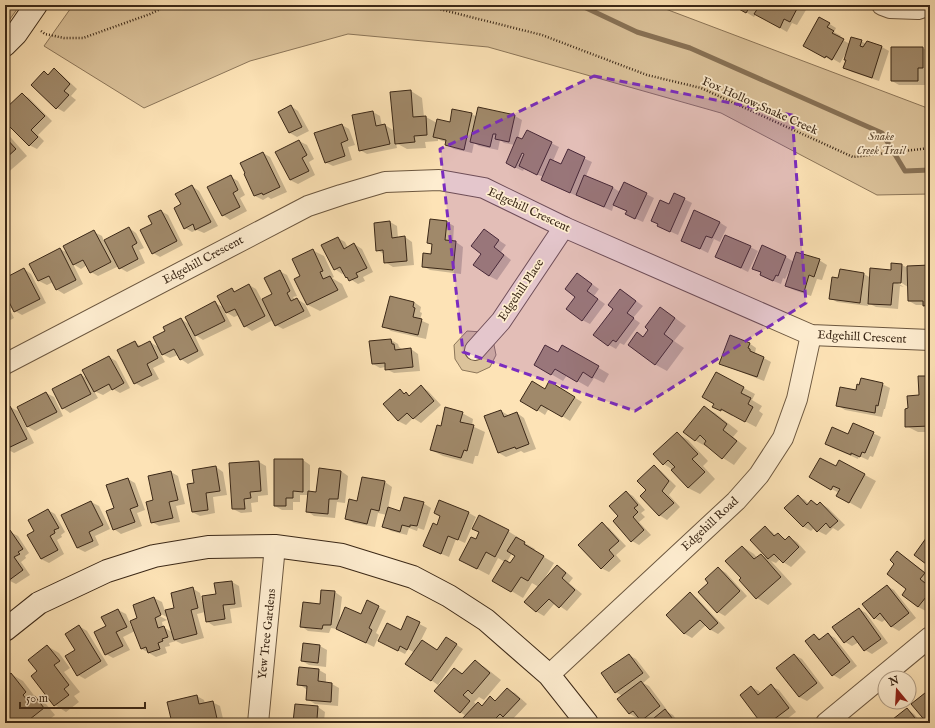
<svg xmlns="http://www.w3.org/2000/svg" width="935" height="728" viewBox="0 0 935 728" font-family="'IM FELL English',serif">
<rect width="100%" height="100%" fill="#fde3b6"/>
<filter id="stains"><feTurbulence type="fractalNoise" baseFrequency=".005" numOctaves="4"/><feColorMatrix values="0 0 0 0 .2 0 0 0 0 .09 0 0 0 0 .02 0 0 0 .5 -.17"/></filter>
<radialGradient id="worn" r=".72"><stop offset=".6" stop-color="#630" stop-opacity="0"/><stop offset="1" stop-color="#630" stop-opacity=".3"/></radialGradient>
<g fill="#dcc39b" stroke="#8c7659">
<polygon points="5,5 20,5 5,26"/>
<polygon points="73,5 655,5 930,109 930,194 877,195 721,113 488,47 348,34 250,61 144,108 44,46"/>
<polygon points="467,331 483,332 493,340 496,355 490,367 477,373 462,370 455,359 454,345"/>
</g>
<g fill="#0003" fill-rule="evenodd">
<polygon points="734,5 797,5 806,10 797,25 792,23 787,32 756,14 754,17"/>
<polygon points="820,18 836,28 834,32 841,36 839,38 850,44 861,41 866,44 867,42 882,47 889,51 879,81 852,72 844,68 847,60 847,53 846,53 840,63 833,59 832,61 805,45"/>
<polygon points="923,48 930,52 930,72 925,72 926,85 899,85 892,81"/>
<polygon points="54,70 61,74 77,89 71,96 76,100 64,112 57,108 44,72 49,75"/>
<path d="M411,91l11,7 2,19h2l11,6h14l21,-9 5,3 2,-9 36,8 7,4 -4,19 5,2 4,-10 32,16 -6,14 9,4 6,-14 24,11 -6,14 26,11 8,5 26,2 8,4 -11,24 -9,-4 -7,-7 -13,-7 -2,7 -28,-12 -6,-4 -1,1 -28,-12 -6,-7 -19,-8 -1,2 -9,-4 1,-22 -11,-2 -4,-3 -2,10 -19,-4 -5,-3 -2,10 -18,-4 -8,-4 1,-3 -5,-1 -4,-2v2l-13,1 1,6 -19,1 -11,-6 1,5 -30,6 -7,-4 13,-38 7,4 2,10 3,-1 8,5 1,4h1zM518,150l7,4v2l-8,-4z"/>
<polygon points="22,94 29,98 52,121 38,135 44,141 37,149 29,145 5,121 5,111"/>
<polygon points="291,106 298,111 309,131 297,137 290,133 280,112"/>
<polygon points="342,125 349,129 355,145 348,147 352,160 333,166 325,162"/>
<polygon points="5,131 27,156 5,175"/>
<polygon points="299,141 307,145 314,159 309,162 315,175 298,184 290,180"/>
<polygon points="263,153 270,157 287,192 271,199 268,197 263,200 255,196 245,175 247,174"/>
<polygon points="231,177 238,181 245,195 240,198 247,211 230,220 223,215"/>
<polygon points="192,186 199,191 218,226 204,233 197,230 192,232 185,228 182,205"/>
<polygon points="674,194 692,203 678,235 658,226"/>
<polygon points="161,211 168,215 183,245 160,257 153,253 153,225"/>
<polygon points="431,220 447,222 454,226 453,242 456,242 463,247 461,274 430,270 423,266 431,255 433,245 429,242"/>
<polygon points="390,222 397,226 398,238 405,237 412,242 414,265 393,267 385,262 384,254 377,250"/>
<polygon points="719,222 727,227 720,242 714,239 708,253 682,240"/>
<polygon points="129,228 136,233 144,248 139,250 145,263 127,272 120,268 119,266 98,276 91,272 87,265 81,269 73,264 83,284 64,294 56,289 53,282 47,285 39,281 31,264 60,249 68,253 94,232 102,236 104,241"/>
<polygon points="491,235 506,245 501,252 511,260 497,280 489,276 483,253"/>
<polygon points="338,238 345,242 348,248 354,244 362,249 373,272 363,277 365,281 358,284 347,277 344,273 342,274 335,269"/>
<polygon points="750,247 758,251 748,272 716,256"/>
<polygon points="762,247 786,257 794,262 819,260 827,265 822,280 817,279 811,296 794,290 786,286 792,267 791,267 785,279 783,278 781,284 768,279 761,273 753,268"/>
<polygon points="312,250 324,256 334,277 332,278 342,284 348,297 320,311 308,305 295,279 301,276"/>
<polygon points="902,265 908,268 930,266 930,309 923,305 916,305 909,301 908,287 897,280 896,282 904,287 900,286 898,309 876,307 868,303 868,306 837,302 830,298 839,279 864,274 871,278 892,271"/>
<polygon points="24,269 31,274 46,303 22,315 15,311 5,292 5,279"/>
<polygon points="279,271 287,275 297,296 293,297 295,300 297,299 305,304 311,316 283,329 276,325 273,320 252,331 245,326 239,315 234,317 224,311 232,326 203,340 194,334 204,355 188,364 181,359 178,355 170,358 160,353 165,362 153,368 159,379 142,387 135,383 135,343 141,346 150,342 160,348 167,331 181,319 190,325 215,303 225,308 232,289 236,292 249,285 256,289 262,300 273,295"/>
<polygon points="585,279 599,289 594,296 605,304 590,324 582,320"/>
<polygon points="620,290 627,294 643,306 633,318 640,323 624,345 620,343 616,349 609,345 614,309"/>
<polygon points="5,300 14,318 5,323"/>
<polygon points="414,302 421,307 420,312 422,313 420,320 429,324 426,339 391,331 384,326"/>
<polygon points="660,308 671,315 686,326 674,341 684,348 667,371 656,365 629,345 637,334 644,338"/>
<polygon points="391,340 398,344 399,347 402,349 411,349 418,354 420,371 394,373 386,369 386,367 380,368 373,364"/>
<polygon points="749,343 756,348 755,353 771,362 764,381 728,367 721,363"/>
<polygon points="562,346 609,374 604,383 594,378 588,387 567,375 563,381 535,365 558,354"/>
<polygon points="109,357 116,361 130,388 120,393 113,389 103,395 94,391 98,398 70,413 63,408 81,375 89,379"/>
<polygon points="716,373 755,394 752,400 762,406 759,411 763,414 756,427 733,415 732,416 714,406 715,404"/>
<polygon points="930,377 930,432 918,432 906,426 909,409 920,396"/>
<polygon points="882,384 890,388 885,409 884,409 882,417 845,410 837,405 857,391"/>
<polygon points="421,386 428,391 441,405 421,423 413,418 406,425 398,421 400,391 410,396"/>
<polygon points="557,387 582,402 570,421 549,408 545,415 522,400 545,390"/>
<polygon points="46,393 54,397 63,416 35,431 28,427"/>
<polygon points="10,407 18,411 34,443 14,453 7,449 5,445 5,410"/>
<polygon points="704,407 715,413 738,431 733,437 747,448 734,465 723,458 708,446 707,447 696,441 685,431"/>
<polygon points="501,411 508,415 509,417 517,413 524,418 536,449 524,453 521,451 506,457 499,453"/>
<polygon points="462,413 473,419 472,426 485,432 478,456 475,456 473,464 443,456 431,450 441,427"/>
<polygon points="853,424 881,437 873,457 870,456 868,460 859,456 858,459 833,448 826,444 848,436"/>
<polygon points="677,433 688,440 708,461 703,466 715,479 700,494 688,488 673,470 664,464"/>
<polygon points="303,460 310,465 310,492 317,493 319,469 341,471 348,476 345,503 337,502 335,518 314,516 307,511 309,495 300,495 300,502 293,502 293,510 282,510 275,506"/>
<polygon points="839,461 876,481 861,509 838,496 839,493 810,477 836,468"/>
<polygon points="259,462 266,466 268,495 258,496 258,502 251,503 252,512 241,513 233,509"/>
<polygon points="654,466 661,471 676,486 669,495 680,507 667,520 659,515"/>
<polygon points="216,467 223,472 227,495 213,497 215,513 200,516 192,512"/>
<polygon points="171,472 178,476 185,504 176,506 180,522 159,526 152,522 155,501"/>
<polygon points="363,478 385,482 392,487 388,508 401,512 423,503 431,508 424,530 418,528 417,531 409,528 407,535 391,531 384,526 387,515 378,513 375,527 354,523 346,519 358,502"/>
<polygon points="128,479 135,483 145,510 137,513 142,526 121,534 114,529 115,509"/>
<polygon points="626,492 633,496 645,510 641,513 645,517 639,522 651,535 639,545 632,541 619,516"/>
<polygon points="798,496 805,500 809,504 812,501 819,505 820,503 828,508 845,525 838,531 833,528 826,535 818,531 815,527 811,531 804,527 786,508"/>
<polygon points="91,502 99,506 110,529 95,536 99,545 85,552 77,548"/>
<polygon points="48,510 55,514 65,532 61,535 62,537 57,540 64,554 49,563 41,559 35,531"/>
<polygon points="469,513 476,517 465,543 456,539 449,557 432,550 425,546 437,527"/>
<polygon points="602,524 609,528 626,546 616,555 621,561 609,572 601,568"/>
<polygon points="765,528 772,532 776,536 778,534 787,540 789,537 797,542 806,552 791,567 783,562 780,559 776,563 771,561 792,584 768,605 757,598 740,580 742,578 743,547 754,554 757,558 761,555 770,559 752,540"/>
<path d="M508,531l11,7 -1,1 17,10 -1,2 20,12 -9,15h1l11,-12 7,4 9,8 -4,5 13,11 -15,17 -12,-8 -11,13 -7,-4 -11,-10 13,-15 -7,-4 -9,15 -30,-18 12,-18 -7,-4 -9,17 -29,-15 16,-19zM512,553l4,2 -6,9 -3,-2z"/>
<polygon points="10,532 18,536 29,553 25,556 26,558 21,562 30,575 16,584 8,580 5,575 5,535"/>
<polygon points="897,552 905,557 930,576 930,580 927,584 930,586 930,605 926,611 918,607 907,589 896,564"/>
<polygon points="718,568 726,573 747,596 725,616 718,612"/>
<path d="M232,582l7,4 3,21 -12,2 2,14 -18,3 -8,-5 -1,-9 -8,2 7,24 -22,6 -6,-3 -7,2 1,3 -5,1 2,6 -11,4 -14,-8 -7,-18 -12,6 7,13 -17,8 -7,-4 1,-28 11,-16 8,4 6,14 2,-1 5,-8 15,-21 8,4 3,9 11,-3 16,-20 8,5 2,9 15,-7zM157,612l12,6 3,14 -9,-5 -1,-5 5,-2 -11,-6z"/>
<polygon points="887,586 894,590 916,618 899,631 892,627 886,619 882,622 874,618"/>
<polygon points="335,592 342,597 339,622 361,615 378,607 386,611 376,633 379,635 374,647 337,629 331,628 329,633 308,631 301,626 321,605"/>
<polygon points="690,594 697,598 725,628 718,634 711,630 706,625 692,638 685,634 667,615"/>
<polygon points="859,609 866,613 888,643 872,654 865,650 859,642 852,646 845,642"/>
<polygon points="408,618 427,628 421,640 438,651 454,643 463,649 438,685 431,680 415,653 408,649 405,654 387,645 401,631"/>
<polygon points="79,626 87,631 108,665 85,679 78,675 77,650"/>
<polygon points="828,634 835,638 857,666 840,679 833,675 814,635 821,639"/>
<polygon points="304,644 320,646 327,650 326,667 309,665 302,661"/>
<polygon points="47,646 59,653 70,668 64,672 80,692 74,696 79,702 66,712 55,705 32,676 39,671"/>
<polygon points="629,655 636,659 650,677 643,683 649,686 667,710 666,711 673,715 679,723 646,723 641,720 639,717 637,718 630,714 619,699 622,696 616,692"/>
<polygon points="794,655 802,659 824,688 807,701 799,697"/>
<polygon points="475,661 486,668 501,680 484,700 479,697 474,702 477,705 478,704 483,706 490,698 496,701 507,689 515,693 527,704 511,721 507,718 503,723 468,723 466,716 460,712 455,669 464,674"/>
<polygon points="319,670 326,674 326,683 332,684 339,688 338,706 315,704 307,699 308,689 306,689 299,684"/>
<polygon points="11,674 23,681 36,698 46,704 55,715 45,723 14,723 5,711 5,679"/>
<polygon points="771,686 779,690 796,712 782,723 762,723 751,687 759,691 761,694"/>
<polygon points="197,696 204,700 205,704 212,702 220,706 224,723 173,723"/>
<polygon points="318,707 325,712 324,721 330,722 332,723 297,723 294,721"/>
<polygon points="907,709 914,714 922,723 890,723"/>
<polygon points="5,715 11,723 5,723"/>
</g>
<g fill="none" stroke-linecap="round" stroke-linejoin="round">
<polyline stroke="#887256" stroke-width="5" points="575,5 582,6 637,32 690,48 882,133 905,171 930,170"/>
</g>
<g fill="#a0896a" stroke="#3b2817">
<polygon points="732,5 751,5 746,13"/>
<polygon points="760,5 799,5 790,22 784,19 780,28 754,14"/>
<polygon points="819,17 830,23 827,27 834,31 832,33 844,39 832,60 826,56 825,58 803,46"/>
<polygon points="851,37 862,40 860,46 863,47 867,41 882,46 872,78 843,68 846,60 844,60"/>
<polygon points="891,47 923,47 923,68 918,68 918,81 891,81"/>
<polygon points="54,68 70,84 64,91 69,95 56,109 31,85 44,71 48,75"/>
<polygon points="411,90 413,117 426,116 427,135 414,136 415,142 395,144 390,92"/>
<polygon points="22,93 45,116 31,130 38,137 29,146 5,122 5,109"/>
<polygon points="291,105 302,127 289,133 278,112"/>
<polygon points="478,107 515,115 509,142 495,139 496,134 493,134 490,147 470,142"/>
<polygon points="452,109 472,113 464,150 445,145 446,140 433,137 437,119 450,122"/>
<polygon points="373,111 376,126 385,124 390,144 359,151 352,115"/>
<polygon points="342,124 348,140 341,143 345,156 325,163 314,133"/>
<polygon points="527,130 552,142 537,175 519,166 524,154 522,153 515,168 506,163 517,137 522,139"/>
<polygon points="5,137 16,149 5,159"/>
<polygon points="299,140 307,155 302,158 309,171 290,180 275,152"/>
<polygon points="568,149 585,157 570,193 541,180 550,159 561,164"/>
<polygon points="263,152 280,187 263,195 262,193 254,196 244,174 245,173 240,163"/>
<polygon points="231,175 238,190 233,193 240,207 222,216 207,187"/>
<polygon points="584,175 613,187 604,207 576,195"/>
<polygon points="624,182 647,193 635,219 625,214 627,211 613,205"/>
<polygon points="192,185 211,222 195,230 193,224 184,229 174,208 181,204 175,194"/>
<polygon points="674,193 685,198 670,232 657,226 658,224 651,221 660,200 669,204"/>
<polygon points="161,210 177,241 152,254 140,230 152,224 148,216"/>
<polygon points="694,210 720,222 712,238 706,236 700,249 681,241"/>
<polygon points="430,219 447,221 445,240 456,241 453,270 422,267 423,253 431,254 432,244 427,243"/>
<polygon points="390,221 392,238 405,236 407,261 384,263 383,250 376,251 374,223"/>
<polygon points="129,227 137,243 132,246 138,259 119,269 104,240"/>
<polygon points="484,229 499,240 494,247 504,255 489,276 473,265 481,254 471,246"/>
<polygon points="94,230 111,262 90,273 83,260 73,265 63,246"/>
<polygon points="725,235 751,246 741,268 715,257"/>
<polygon points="338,237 344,249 354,243 367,268 356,273 358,277 349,281 347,277 346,278 340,267 334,270 321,245"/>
<polygon points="762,245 786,256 778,276 776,275 773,281 760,275 761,272 752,269"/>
<polygon points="60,248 76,280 56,290 49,276 38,281 29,264"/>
<polygon points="313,249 323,271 320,272 323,279 330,276 338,290 307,305 294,279 300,276 292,259"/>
<polygon points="796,252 820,259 814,277 809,275 804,292 785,286"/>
<polygon points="891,263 902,264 901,283 893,283 891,305 868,304 870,268 891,270"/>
<polygon points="930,265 930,305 923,306 923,301 908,301 907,266"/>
<polygon points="24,268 40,299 14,312 5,294 5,278"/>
<polygon points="840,269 864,273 860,303 829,299 832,277 838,278"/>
<polygon points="280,270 290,291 287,293 291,301 297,298 304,311 275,326 262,299 272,294 264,278"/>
<polygon points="577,273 592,284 587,291 598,299 582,321 566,309 575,297 565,289"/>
<polygon points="249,284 265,316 244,327 235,309 226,313 217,296 232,288 234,292"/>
<polygon points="620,289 636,301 627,313 634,318 616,342 613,340 608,346 593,335 613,309 608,305"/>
<polygon points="390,296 414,302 413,307 415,308 413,317 422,319 418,335 382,327"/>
<polygon points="215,301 225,321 195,336 185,317"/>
<polygon points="660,307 675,318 664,334 673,341 655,365 628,345 637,332 643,337 648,330 645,327"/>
<polygon points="181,318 198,351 180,360 174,349 162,355 153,337 165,331 163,327"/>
<polygon points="730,335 750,343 748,348 750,349 750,351 764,357 757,377 719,364"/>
<polygon points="391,339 392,344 394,344 395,350 411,348 413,367 385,370 385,363 372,364 369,341"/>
<polygon points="135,341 138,347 150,341 158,358 147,364 152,375 134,384 117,350"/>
<polygon points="545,345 558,352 562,345 599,366 592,378 583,372 577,382 555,369 551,375 534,365"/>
<polygon points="109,356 124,383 112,390 109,384 94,392 82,370"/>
<polygon points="716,372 744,387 741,393 751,398 748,404 753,407 745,422 721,409 721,411 712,407 714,404 702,397"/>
<polygon points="81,374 91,394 62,409 52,389"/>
<polygon points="918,376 930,376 930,426 905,427 905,409 908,408 907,396 919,395"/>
<polygon points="861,378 883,383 878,406 876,405 875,413 836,406 840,387 856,390 857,384 859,385"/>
<polygon points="532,381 545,389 549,381 575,397 562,417 541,405 537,411 520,401"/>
<polygon points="421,385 434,401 413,419 407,413 398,421 383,404 400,389 404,394 406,392 409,396"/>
<polygon points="46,392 57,412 27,427 17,407"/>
<polygon points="10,406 27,439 6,449 5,447 5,409"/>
<polygon points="704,406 727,424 723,430 737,441 722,459 704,444 706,441 700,435 695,441 683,432"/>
<polygon points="445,407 463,412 460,422 474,425 467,451 464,450 461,458 430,450 437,425 441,426"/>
<polygon points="501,410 504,417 517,412 529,444 516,449 515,447 498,453 484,416"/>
<polygon points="853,423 874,432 865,453 862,452 860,457 851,453 851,455 825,444 832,427 848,434"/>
<polygon points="677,432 698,454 692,459 705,472 688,488 671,470 675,467 668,460 663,465 653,454"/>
<polygon points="820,458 836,466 839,460 865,474 849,503 836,496 840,489 833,486 831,490 809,477"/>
<polygon points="274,459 303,459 303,492 293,491 293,498 286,498 286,506 274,506"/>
<polygon points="259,461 261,491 250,492 251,498 244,499 245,509 232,509 229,463"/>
<polygon points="654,465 669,481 662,491 674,503 659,516 640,496 646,490 637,481"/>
<polygon points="216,466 220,491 206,493 208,510 192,512 187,484 194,483 192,470"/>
<polygon points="319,468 341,471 338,499 329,499 328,514 306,512 308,491 316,492"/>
<polygon points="171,471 178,500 169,502 173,518 151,523 146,502 153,500 148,476"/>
<polygon points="362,477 385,481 379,511 371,509 367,524 345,519 349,499 357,501"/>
<polygon points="128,478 138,506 130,509 135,522 113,530 106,511 114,508 106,485"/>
<polygon points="626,491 638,505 634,508 638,512 633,517 644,530 631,542 613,521 618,516 609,506"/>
<polygon points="798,495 807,505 811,500 817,505 820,502 838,521 830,528 826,523 817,532 808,522 803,527 784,508"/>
<polygon points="404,497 424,502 417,526 410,525 410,527 402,525 400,532 382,527 388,507 400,511"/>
<polygon points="439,500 469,512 458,540 448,536 441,554 423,546 433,523 437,525 440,516 434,513"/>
<polygon points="91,501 103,525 89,532 93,541 77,548 61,515"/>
<polygon points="48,509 59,528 54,530 55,533 50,536 58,550 41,559 27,535 34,531 28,520"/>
<polygon points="479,515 509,530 495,557 486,552 477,569 459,560 471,537 476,539 479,532 472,529"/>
<polygon points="602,522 619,541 609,550 614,556 601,569 578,545"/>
<polygon points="765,526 774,536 778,533 785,540 789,536 799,547 783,563 774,554 768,559 750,540"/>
<polygon points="10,530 23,549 18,552 20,554 14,557 23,570 8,581 5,577 5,534"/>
<polygon points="929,534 930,535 930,567 914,555"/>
<polygon points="516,537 525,542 524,544 544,556 528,581 521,577 511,592 492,581 505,560 510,563 515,556 507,551"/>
<polygon points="742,546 754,559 761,554 781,577 756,599 739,580 741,578 725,561"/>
<polygon points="897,551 925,573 920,579 930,587 930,592 918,607 902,595 906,589 887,574 894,564 890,560"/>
<polygon points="557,565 566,573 562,578 575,590 559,608 549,599 536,612 524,602"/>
<polygon points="718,567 740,591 717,613 698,592 708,583 705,579"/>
<polygon points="232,581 235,604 223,605 225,619 206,622 202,596 216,594 214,583"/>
<polygon points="887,585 909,613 891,627 880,613 874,619 862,604"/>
<polygon points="193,587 198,608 191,610 197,634 174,640 165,610 174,608 171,593"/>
<polygon points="321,590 335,591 331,625 323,625 322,629 300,627 303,602 320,604"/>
<polygon points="690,592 718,623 710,630 700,620 684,634 666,615"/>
<polygon points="154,597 161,615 155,618 158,628 164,626 168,637 162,639 163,641 158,643 160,649 148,653 146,647 141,649 130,621 137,618 133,605"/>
<polygon points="367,600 379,606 369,628 372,630 366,643 336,629 345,607 361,614"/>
<polygon points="859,608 881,639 864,651 853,636 844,643 832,627"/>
<polygon points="118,609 127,627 116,632 123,646 105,655 94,632 106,626 101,617"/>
<polygon points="407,616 420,622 407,650 400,646 398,651 378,641 387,623 401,630"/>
<polygon points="79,625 101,661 77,676 65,656 75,650 65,634"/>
<polygon points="828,633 850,662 832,676 805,641 814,634 819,640"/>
<polygon points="446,637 457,644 431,681 405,664 422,640 437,650"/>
<polygon points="303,643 320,645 318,663 301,661"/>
<polygon points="47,645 60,661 54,665 69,685 64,689 69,695 54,706 31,676 37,671 28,660"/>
<polygon points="629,654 643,673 615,693 601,673"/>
<polygon points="794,654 817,683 799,697 776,668"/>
<polygon points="475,660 490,673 472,694 468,690 463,695 470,701 460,713 434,691 454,668 462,674"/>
<polygon points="299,667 319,669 318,681 332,683 331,702 306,700 307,686 297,685"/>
<polygon points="11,673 26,692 23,695 28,701 35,696 44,708 25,723 13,723 5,713 5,678"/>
<polygon points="641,681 660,706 641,721 633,711 629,714 617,699"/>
<polygon points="771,684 789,708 769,723 761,723 740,695 751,686 758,695"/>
<polygon points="507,688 520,699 503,717 500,714 491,723 467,723 462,719 478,702 482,706 490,696 495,701"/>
<polygon points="930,689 930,721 927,723 911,704"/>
<polygon points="197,695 199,704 213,701 218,723 197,723 196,720 185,723 172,723 167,702"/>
<polygon points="295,704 318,706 317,719 330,721 330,723 305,723 293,722"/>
<polygon points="907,708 919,723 888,723"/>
<polygon points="665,709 676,723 648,723"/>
</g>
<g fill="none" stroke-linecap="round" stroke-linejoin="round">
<defs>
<g id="street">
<polyline points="882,5 890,8 918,9 930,5"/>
<polyline points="475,350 501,321 564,227"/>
<polyline points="5,364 308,206 341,195 385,182 439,180 484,188 564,227 811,335 930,340"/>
<polyline points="549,675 736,501 759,475 783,438 797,399 811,335"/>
<polyline points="258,723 275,546"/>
<polyline points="826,723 930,637"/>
</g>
<g id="secondary">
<polyline points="5,45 16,34 36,5"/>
<polyline points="5,630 39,603 107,571 154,556 208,547 275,546 342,555 413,577 449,596 486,620 549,675 587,723"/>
</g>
</defs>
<use href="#street" stroke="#6c573f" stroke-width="22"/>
<use href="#secondary" stroke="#3b2817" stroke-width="24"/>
<g stroke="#3b2817" stroke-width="2.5" stroke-dasharray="1 2" stroke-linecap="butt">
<polyline points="423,5 542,35 647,75 701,88 853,157 930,148"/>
<polyline points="5,8 7,5"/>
<polyline points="41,31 45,34 64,38 83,38 150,14 169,5"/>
</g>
<use href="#street" stroke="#feedd0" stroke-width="20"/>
<use href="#secondary" stroke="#feedd0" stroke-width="22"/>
</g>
<path fill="#7b2cbf" fill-opacity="0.2" stroke="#7b2cbf" stroke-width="3" stroke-dasharray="8 5" stroke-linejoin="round" d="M594,76l198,39 14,188 -171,108 -172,-59 -23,-203z"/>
<g text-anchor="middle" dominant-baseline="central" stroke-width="3.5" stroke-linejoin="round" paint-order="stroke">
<g font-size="12" fill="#3b2817" stroke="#feedd0">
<text transform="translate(760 106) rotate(24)">Fox Hollow;Snake Creek</text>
<text transform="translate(529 210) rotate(25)">Edgehill Crescent</text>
<text transform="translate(203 260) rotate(-28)">Edgehill Crescent</text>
<text transform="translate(521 290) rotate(-56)">Edgehill Place</text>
<text transform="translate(862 337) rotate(3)">Edgehill Crescent</text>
<text transform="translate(710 524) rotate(-43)">Edgehill Road</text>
<text transform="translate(267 634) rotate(-84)">Yew Tree Gardens</text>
</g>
<g font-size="12" font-style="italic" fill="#634f38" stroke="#feedd0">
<text x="881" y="136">Snake<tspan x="881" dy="14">Creek Trail</tspan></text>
</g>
</g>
<rect width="935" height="728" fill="none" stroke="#fde3b6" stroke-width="20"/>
<rect x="6" y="6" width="923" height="716" fill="none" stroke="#3b2817" stroke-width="2"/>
<rect x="10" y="10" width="915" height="708" fill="none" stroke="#3b2817"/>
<g transform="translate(897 690) rotate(342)"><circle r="19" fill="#feedd0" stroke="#b09e86"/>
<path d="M0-3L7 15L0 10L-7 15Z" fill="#8f2418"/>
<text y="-6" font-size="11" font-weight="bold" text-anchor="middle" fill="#3b2817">N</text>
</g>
<path d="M20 702v6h125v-6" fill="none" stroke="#3b2817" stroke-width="2"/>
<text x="26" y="702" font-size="12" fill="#3b2817" stroke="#feedd0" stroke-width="3" paint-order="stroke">50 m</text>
<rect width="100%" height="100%" filter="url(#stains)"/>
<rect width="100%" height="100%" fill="url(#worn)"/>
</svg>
